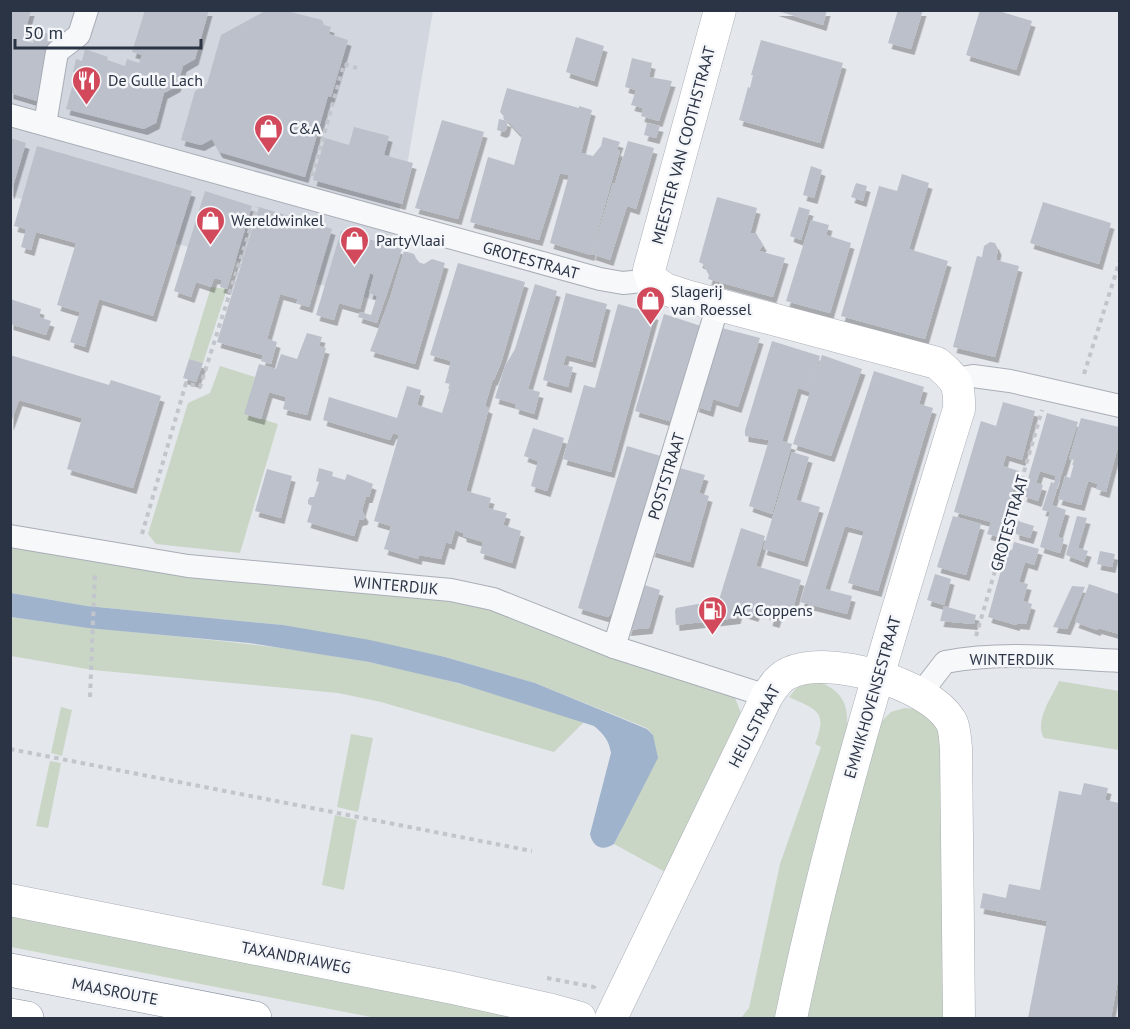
<svg xmlns="http://www.w3.org/2000/svg" width="1130" height="1029" viewBox="0 0 1130 1029" font-family="'PT Sans',sans-serif">
<defs>
<filter id="shadow"><feDropShadow dx="3.5" dy="6" stdDeviation="0" flood-color="#0004"/></filter>
</defs>
<rect width="100%" height="100%" fill="#e4e7ec"/>
<polygon fill="#d2d6de" points="10,11 433,11 384,303 11,196"/>
<g fill="#c9d6c5">
<polygon points="211,287 227,289 203,363 189,359"/>
<polygon points="220,366 255,377 245,414 278,424 240,553 156,544 148,534 188,403 210,393"/>
<polygon points="10,543 489,605 726,693 735,698 741,713 738,719 741,721 667,873 614,844 620,833 653,735 647,728 535,683 445,657 283,625 87,606 11,593"/>
<path d="M10,617c119,18 240,22 358,45 74,14 145,38 216,60l-30,30 -173,-50 -43,-9 -245,-23 -82,-14z"/>
<path d="M815,680c24,9 34,21 32,47l-49,191 -20,100h-37l8,-10 31,-144 41,-117 -6,-3c13,-33 2,-34 -26,-47l10,-12z"/>
<path d="M1059,681l60,10v59l-75,-12c-10,-17 8,-41 15,-57z"/>
<polygon points="61,707 72,710 62,756 51,753"/>
<polygon points="905,708 916,709 944,731 950,1018 803,1018 877,726 891,712"/>
<polygon points="351,734 373,738 358,812 337,807"/>
<polygon points="50,761 61,763 48,828 36,826"/>
<polygon points="335,815 357,820 344,890 322,885"/>
<polygon points="10,914 539,1018 376,1018 11,947"/>
</g>
<path fill="#9fb4cc" d="M11,593l76,13 196,19 87,15 75,17 90,26 112,46 6,6 5,23 -44,86c-11,7 -21,4 -24,-10l21,-81c-2,-12 -7,-19 -17,-27l-136,-43 -89,-21 -120,-19 -161,-15 -77,-11z"/>
<g fill="#bbc0ca" filter="url(#shadow)">
<polygon points="10,10 31,10 23,40 33,43 37,30 57,37 37,101 10,93"/>
<polygon points="145,10 209,10 195,59 183,66 177,86 164,93 156,123 144,129 66,109 76,73 73,72 76,59 82,61 85,49 108,57 107,60 125,66 127,59 139,63 142,55 132,52"/>
<polygon points="267,10 283,10 322,20 324,25 331,27 329,34 348,40 331,97 328,96 305,177 219,152 212,139 201,145 181,140 195,91 207,84 221,35"/>
<polygon points="775,10 827,10 823,25"/>
<polygon points="898,10 923,10 911,49 888,43"/>
<polygon points="980,10 995,10 1032,21 1016,70 966,55"/>
<polygon points="576,37 604,46 594,81 566,72"/>
<polygon points="761,40 843,63 820,143 739,120 748,87 750,88 753,75 751,75"/>
<polygon points="632,58 652,63 649,77 672,81 659,121 641,116 643,108 631,105 636,90 625,87"/>
<polygon points="507,88 579,108 579,106 592,110 581,153 593,156 601,146 603,137 620,142 617,150 620,151 591,255 550,243 569,175 560,173 539,240 470,222 488,157 514,165 522,136 508,121 506,130 503,132 497,130 499,119 508,121 500,112"/>
<polygon points="442,120 484,132 458,219 415,208"/>
<polygon points="647,123 660,126 656,138 644,135"/>
<polygon points="354,127 389,136 384,155 413,163 402,204 313,180 325,138 349,145"/>
<polygon points="10,138 26,143 11,193 10,193"/>
<polygon points="628,141 654,148 636,209 627,206 610,260 592,254 613,183 615,183"/>
<polygon points="37,146 192,191 153,316 99,299 85,347 70,342 80,312 57,305 76,243 36,232 31,250 21,247 26,229 14,226"/>
<polygon points="811,166 822,170 814,198 803,195"/>
<polygon points="902,174 929,183 909,249 948,261 925,339 841,316 879,186 897,191"/>
<polygon points="856,183 867,186 863,201 851,197"/>
<polygon points="205,191 252,206 227,289 220,287 222,280 214,278 211,287 196,282 191,297 174,291"/>
<polygon points="717,197 757,208 750,234 756,233 763,245 759,251 785,258 773,297 708,279 709,275 703,264 699,262"/>
<polygon points="1043,202 1111,223 1099,264 1030,243"/>
<polygon points="259,207 332,229 309,307 296,303 298,299 280,294 267,339 277,342 271,364 261,361 263,355 217,342"/>
<polygon points="799,207 810,210 801,240 790,236"/>
<polygon points="811,220 829,225 826,235 851,243 830,313 786,301"/>
<polygon points="341,231 402,249 377,323 358,317 360,312 371,315 377,296 369,293 374,275 370,273 360,309 339,303 334,320 316,315"/>
<polygon points="990,242 995,243 998,249 996,260 1019,266 995,357 953,347 977,256 982,257 984,246"/>
<polygon points="404,251 414,254 418,262 424,264 432,259 445,263 415,364 370,351 390,298"/>
<polygon points="458,263 525,282 501,363 494,380 493,379 485,406 489,408 466,491 491,498 488,508 507,513 503,525 521,531 512,563 480,553 483,542 463,536 463,533 455,530 451,544 446,542 441,559 419,555 418,559 384,549 391,526 374,521 399,435 393,433 390,440 323,420 329,397 397,418 407,386 421,390 417,405 442,413 451,384 445,383 451,361 430,355"/>
<polygon points="535,284 557,291 528,389 540,392 534,414 515,408 516,404 495,398 505,366 515,349"/>
<polygon points="566,293 607,304 592,362 566,355 563,365 573,367 568,387 543,380"/>
<polygon points="10,299 41,309 39,317 51,321 46,335 10,324"/>
<polygon points="618,304 655,314 611,472 563,459 584,385 595,388"/>
<polygon points="664,314 704,327 676,423 635,411"/>
<polygon points="718,327 760,338 738,407 713,399 710,411 695,406"/>
<polygon points="307,333 322,337 319,346 326,348 307,415 283,409 286,397 269,392 261,419 244,414 259,364 276,369 281,354 297,359"/>
<polygon points="772,341 820,356 811,389 822,355 862,369 831,456 793,444 810,392 798,388 782,441 792,444 772,514 749,506 769,440 745,436 745,430"/>
<polygon points="10,355 109,385 111,380 161,396 133,488 67,469 82,418 19,400 10,425"/>
<polygon points="189,359 203,363 196,382 183,378"/>
<polygon points="874,371 924,387 919,404 933,408 878,591 848,583 864,531 845,526 825,589 852,596 847,614 800,602"/>
<polygon points="1003,402 1035,411 1022,460 1006,455 1003,466 1019,471 999,537 987,534 991,522 954,512 981,421 996,426"/>
<polygon points="1047,413 1078,422 1052,505 1066,510 1058,537 1064,539 1060,553 1040,547 1050,512 1042,510 1051,482 1054,483 1056,476 1040,471 1036,483 1043,485 1038,501 1023,496"/>
<polygon points="1081,418 1119,427 1119,443 1106,492 1096,489 1098,484 1088,481 1081,505 1058,499 1065,476 1070,478 1075,460 1069,459"/>
<polygon points="533,428 564,438 547,491 531,486 538,461 524,456"/>
<polygon points="627,446 664,457 617,608 608,617 578,608"/>
<polygon points="792,452 809,457 796,500 820,507 804,561 763,549"/>
<polygon points="676,467 705,475 699,493 709,496 690,562 651,551"/>
<polygon points="319,468 333,472 332,476 345,480 347,474 373,484 369,497 366,497 362,511 365,516 364,519 359,520 354,536 307,522 312,506 308,504 308,500 310,497 314,497 319,482 316,481"/>
<polygon points="267,469 292,476 281,518 255,511"/>
<polygon points="953,516 981,524 966,575 937,567"/>
<polygon points="1077,516 1087,518 1078,548 1088,551 1084,562 1066,555"/>
<polygon points="1015,520 1034,526 1030,538 1016,534"/>
<polygon points="741,528 765,536 756,566 801,580 792,612 780,609 776,622 769,620 771,613 757,609 755,616 739,611 737,618 676,625 675,611 676,608 719,600"/>
<polygon points="1014,542 1039,549 1034,565 1025,562 1019,582 1028,584 1023,601 1032,604 1026,624 1017,623 1016,625 988,617 1007,549 1012,550"/>
<polygon points="1100,551 1115,554 1112,567 1097,564"/>
<polygon points="935,574 951,579 944,605 927,600"/>
<polygon points="641,584 660,590 649,628 627,630"/>
<polygon points="1089,584 1119,594 1119,634 1098,628 1097,630 1075,622"/>
<polygon points="1072,586 1085,587 1067,629 1053,627"/>
<polygon points="944,606 976,615 974,624 940,621"/>
<polygon points="1084,783 1108,788 1105,800 1119,803 1119,906 1117,919 1119,920 1119,974 1111,1018 1028,1018 1047,921 980,908 983,893 1006,898 1009,884 1040,890 1059,791 1081,795"/>
</g>
<g fill="none" stroke-linecap="round" stroke-linejoin="round">
<defs>
<g id="street">
<polyline points="10,115 600,279 623,283 652,280"/>
<polyline points="45,124 57,52 79,35 87,10"/>
<polyline points="955,379 973,376 1010,381 1120,406"/>
<polyline points="10,536 188,566 451,590 493,599 614,647 767,696"/>
<polyline points="614,647 718,305"/>
<path d="M921,693l24,-31c57,-11 116,-4 175,-1"/>
</g>
<g id="secondary">
<path d="M720,10l-71,260 3,10 13,9 21,7 251,67c19,17 23,20 22,46 -62,202 -125,402 -168,609"/>
<polyline points="10,900 453,988 548,1009 580,1018"/>
<path d="M611,1018l156,-322c6,-9 12,-19 22,-23 39,-19 139,10 162,48 4,7 4,19 5,27l3,270"/>
</g>
<g id="highway">
<polyline points="10,970 255,1018"/>
<polyline points="10,1015 27,1018"/>
</g>
</defs>
<use href="#street" stroke="#a9aeb7" stroke-width="24"/>
<use href="#secondary" stroke="#a9aeb7" stroke-width="33"/>
<use href="#highway" stroke="#8b94a3" stroke-width="34"/>
<g stroke="#c2c5cb" stroke-width="4" stroke-dasharray="4.5 4.5" stroke-linecap="butt">
<polyline points="312,176 344,64 357,68"/>
<polyline points="1084,374 1120,260"/>
<polyline points="142,534 186,383 200,387 257,207"/>
<polyline points="976,636 1042,410"/>
<polyline points="90,697 95,572"/>
<polyline points="10,749 532,851"/>
<polyline points="547,978 594,987 595,985"/>
</g>
<use href="#street" stroke="#f7f8fa" stroke-width="22"/>
<use href="#secondary" stroke="#fff" stroke-width="32"/>
<use href="#highway" stroke="#fff" stroke-width="33"/>
</g>
<defs>
<symbol id="restaurant-pin" viewBox="-11 -11 22 30"><path d="M0 17L-7.5 6A9.5 9.5 0 1 1 7.5 6Z" fill="#d1495b" stroke="#f4f6f9"/><path d="M-5-6h1v4h1v-4h1v4h1v-4h1v5L-1.5 .5V6h-2V.5L-5-1ZM5-6V6H3V1.5H1.5Q1.5-4 5-6Z" fill="#fff"/></symbol>
<symbol id="shop-pin" viewBox="-11 -11 22 30"><path d="M0 17L-7.5 6A9.5 9.5 0 1 1 7.5 6Z" fill="#d1495b" stroke="#f4f6f9"/><path d="M-5-2.5h2.3a2.7 3.5 0 0 1 5.4 0H5L5.5 6h-11ZM-1.5-2.5h3a1.5 2.3 0 0 0-3 0Z" fill="#fff"/></symbol>
<symbol id="fuel-pin" viewBox="-11 -11 22 30"><path d="M0 17L-7.5 6A9.5 9.5 0 1 1 7.5 6Z" fill="#d1495b" stroke="#f4f6f9"/><path d="M-5.5-6h7V0h2V4h1.3V-2.5L3-4.5l.8-.8L6-3V5H2.5V1h-1V6h-7ZM-4.2-4.7v3.2H.2V-4.7Z" fill="#fff"/></symbol>
</defs>
<g fill-rule="evenodd">
<use href="#restaurant-pin" x="70" y="64" width="33" height="45"/>
<use href="#shop-pin" x="252" y="112" width="33" height="45"/>
<use href="#shop-pin" x="194" y="204" width="33" height="45"/>
<use href="#shop-pin" x="338" y="224" width="33" height="45"/>
<use href="#shop-pin" x="634" y="284" width="33" height="45"/>
<use href="#fuel-pin" x="696" y="594" width="33" height="45"/>
</g>
<g text-anchor="middle" dominant-baseline="central" stroke-width="5" stroke-linejoin="round" paint-order="stroke">
<g font-size="16" fill="#2b3445" stroke="#f4f6f9" text-anchor="start">
<text x="108" y="80">De Gulle Lach</text>
<text x="289" y="128">C&amp;A</text>
<text x="231" y="220">Wereldwinkel</text>
<text x="376" y="240">PartyVlaai</text>
<text x="671" y="291">Slagerij<tspan x="671" dy="18">van Roessel</tspan></text>
<text x="733" y="610">AC Coppens</text>
</g>
<g font-size="16" fill="#2b3445" stroke="#f4f6f9">
<text transform="translate(683 145) rotate(-75)">MEESTER VAN COOTHSTRAAT</text>
<text transform="translate(531 260) rotate(16)">GROTESTRAAT</text>
<text transform="translate(666 476) rotate(-73)">POSTSTRAAT</text>
<text transform="translate(1009 523) rotate(-74)">GROTESTRAAT</text>
<text transform="translate(396 585) rotate(5)">WINTERDIJK</text>
<text x="1012" y="659">WINTERDIJK</text>
<text transform="translate(872 697) rotate(-74)">EMMIKHOVENSESTRAAT</text>
<text transform="translate(754 726) rotate(-62)">HEULSTRAAT</text>
<text transform="translate(296 957) rotate(11)">TAXANDRIAWEG</text>
<text transform="translate(115 991) rotate(11)">MAASROUTE</text>
</g>
</g>
<rect width="1130" height="1029" fill="none" stroke="#2b3445" stroke-width="24"/>
<path d="M15 39v9h186v-9" fill="none" stroke="#2b3445" stroke-width="3"/>
<text x="24" y="39" font-size="18" fill="#2b3445" stroke="#f4f6f9" stroke-width="4.5" paint-order="stroke">50 m</text>
</svg>
